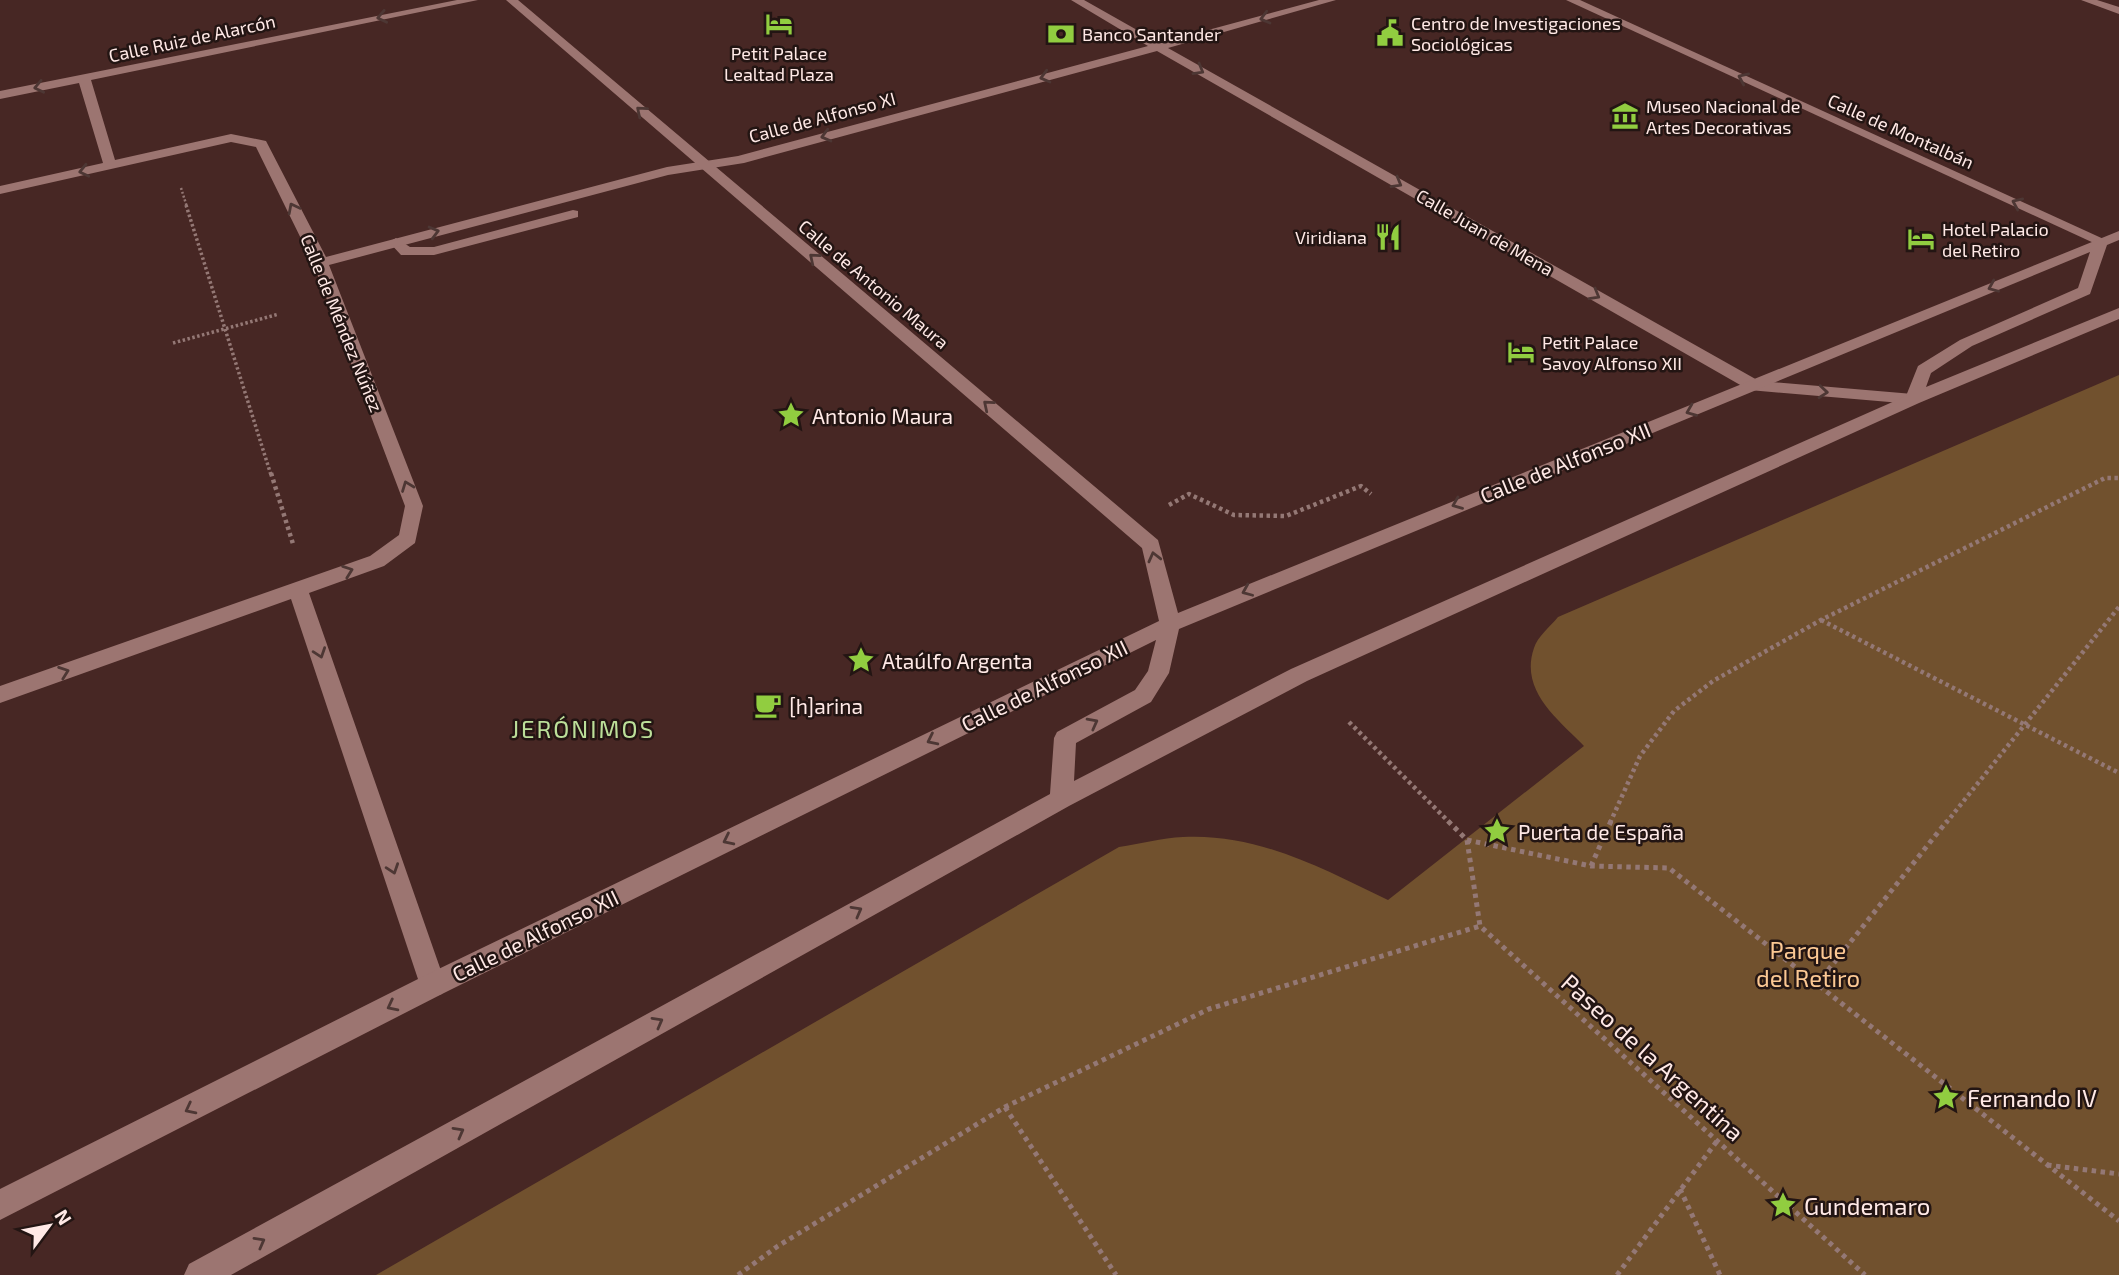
<svg xmlns="http://www.w3.org/2000/svg" width="2119" height="1275" viewBox="0 0 2119 1275" font-family="'Exo 2',sans-serif">
<rect width="100%" height="100%" fill="#472724"/>
<path fill="#71512e" d="M2119,375v900h-1743l743,-428c21,-3 43,-9 64,-10 75,-4 140,32 205,63l196,-154c-25,-26 -65,-55 -50,-98 3,-11 17,-22 24,-31z"/>
<g fill="none" stroke-linecap="round" stroke-linejoin="round">
<polyline stroke="#947875" stroke-width="2.5" stroke-dasharray="2 2" stroke-linecap="butt" points="181,188 187,207"/>
<g stroke="#947875" stroke-width="3.5" stroke-dasharray="2.5 2.5" stroke-linecap="butt">
<polyline points="186,205 271,475"/>
<polyline points="173,343 279,314"/>
</g>
<g stroke="#947875" stroke-width="4.5" stroke-dasharray="3.5 3.5" stroke-linecap="butt">
<polyline points="271,473 293,544"/>
<polyline points="1169,505 1189,494 1234,515 1286,516 1361,486 1371,494"/>
<polyline points="1821,620 2119,773"/>
<polyline points="1349,722 1450,823"/>
<polyline points="1610,823 1640,756 1674,711 1713,681 1821,620 2105,478 2119,478"/>
<polyline points="1946,823 2119,607"/>
</g>
<g stroke="#947875" stroke-width="5" stroke-dasharray="4.5 4.5" stroke-linecap="butt">
<polyline points="1448,821 1467,840 1480,926 1865,1275"/>
<polyline points="1467,840 1591,866 1669,868 2119,1221"/>
<polyline points="1591,866 1611,821"/>
<polyline points="1817,984 1947,821"/>
<polyline points="1005,1107 1116,1275"/>
<polyline points="2047,1165 2119,1174"/>
<polyline points="1680,1189 1720,1275"/>
<polyline points="738,1275 778,1246 1005,1107 1209,1009 1480,926"/>
<polyline points="1617,1275 1717,1141"/>
</g>
<polygon fill="#9c7571" fill-rule="evenodd" points="573,210 578,211 578,217 434,255 401,255 389,242 396,238 410,247 434,247"/>
<g fill="#9c7571" fill-rule="evenodd">
<polygon points="457,0 478,0 91,80 115,160 231,134 266,141 326,257 667,167 738,156 1148,46 1071,0 1084,0 1160,43 1319,0 1336,0 1168,48 1759,381 1913,394 1922,399 1913,404 1749,390 1157,51 744,163 668,175 329,265 423,506 415,543 384,566 309,593 446,985 442,994 433,997 424,994 420,985 291,599 0,703 0,686 370,556 399,535 405,506 313,263 256,147 231,142 0,194 0,186 103,163 79,83 0,99 0,91"/>
<polygon points="1566,0 1580,0 2108,241 2101,245 2096,244"/>
<polygon points="2081,0 2097,0 2119,7 2119,14"/>
</g>
<path fill="#9c7571" fill-rule="evenodd" d="M506,0h12l640,540 20,73 941,-382v9l-12,5 -17,49 -118,52 -41,27 -5,14 193,-79v11l-200,84 -612,278 -238,125 -838,469h-47l5,-11 861,-470 4,-56 3,-6 78,-42 13,-19 8,-31 -714,354 -442,226v-31l424,-213 735,-355 -17,-73zM2090,252l-12,36 -118,52 -42,26 -12,30 -615,273 -217,112 2,-38 75,-41 18,-29 10,-44z"/>
</g>
<defs><path id="oneway-chevron" d="M-2-3.5L2.5 0L-2 3.5" fill="none" stroke-width="1.6" stroke-linecap="round" stroke-linejoin="round" transform="scale(1.75)"/></defs>
<g stroke="#4d3734">
<use href="#oneway-chevron" transform="translate(382 17) rotate(168)"/>
<use href="#oneway-chevron" transform="translate(1265 18) rotate(165)"/>
<use href="#oneway-chevron" transform="translate(1199 70) rotate(30)"/>
<use href="#oneway-chevron" transform="translate(1045 77) rotate(165)"/>
<use href="#oneway-chevron" transform="translate(1743 78) rotate(-156)"/>
<use href="#oneway-chevron" transform="translate(39 87) rotate(168)"/>
<use href="#oneway-chevron" transform="translate(641 111) rotate(-140)"/>
<use href="#oneway-chevron" transform="translate(826 136) rotate(165)"/>
<use href="#oneway-chevron" transform="translate(84 171) rotate(167)"/>
<use href="#oneway-chevron" transform="translate(1397 183) rotate(30)"/>
<use href="#oneway-chevron" transform="translate(2017 203) rotate(-156)"/>
<use href="#oneway-chevron" transform="translate(293 208) rotate(-117)"/>
<use href="#oneway-chevron" transform="translate(434 232) rotate(-15)"/>
<use href="#oneway-chevron" transform="translate(814 258) rotate(-140)"/>
<use href="#oneway-chevron" transform="translate(1993 287) rotate(157)"/>
<use href="#oneway-chevron" transform="translate(1595 295) rotate(30)"/>
<use href="#oneway-chevron" transform="translate(1823 392) rotate(5)"/>
<use href="#oneway-chevron" transform="translate(988 405) rotate(-140)"/>
<use href="#oneway-chevron" transform="translate(1691 411) rotate(158)"/>
<use href="#oneway-chevron" transform="translate(407 486) rotate(-111)"/>
<use href="#oneway-chevron" transform="translate(1457 504) rotate(158)"/>
<use href="#oneway-chevron" transform="translate(1154 557) rotate(-104)"/>
<use href="#oneway-chevron" transform="translate(348 571) rotate(-20)"/>
<use href="#oneway-chevron" transform="translate(1247 591) rotate(157)"/>
<use href="#oneway-chevron" transform="translate(320 653) rotate(71)"/>
<use href="#oneway-chevron" transform="translate(64 672) rotate(-20)"/>
<use href="#oneway-chevron" transform="translate(1093 723) rotate(-28)"/>
<use href="#oneway-chevron" transform="translate(932 740) rotate(154)"/>
<use href="#oneway-chevron" transform="translate(728 840) rotate(154)"/>
<use href="#oneway-chevron" transform="translate(393 869) rotate(71)"/>
<use href="#oneway-chevron" transform="translate(857 911) rotate(-29)"/>
<use href="#oneway-chevron" transform="translate(392 1006) rotate(153)"/>
<use href="#oneway-chevron" transform="translate(658 1022) rotate(-29)"/>
<use href="#oneway-chevron" transform="translate(190 1109) rotate(153)"/>
<use href="#oneway-chevron" transform="translate(459 1132) rotate(-29)"/>
<use href="#oneway-chevron" transform="translate(260 1242) rotate(-29)"/>
</g>
<defs>
<symbol id="hotel-bare" viewBox="-9 -9 18 18"><path d="M-6-4.5h1.5V1H6V5H4.5V3h-9V5H-6ZM-4 0a1.8 1.8 0 1 1 3.6 0ZM.5 0V-2.5h3Q6-2.5 6 0Z" fill="#91cd40" stroke="#231513" stroke-width="2.5" paint-order="stroke"/></symbol>
<symbol id="civic-bare" viewBox="-9 -9 18 18"><path d="M-.6-6.5H3V-4.5H.6V-3L4-1V1h2V6H-6V1h2V-1L-.6-3ZM-1.2 2.5V6h2.4V2.5Z" fill="#91cd40" stroke="#231513" stroke-width="2.5" paint-order="stroke"/></symbol>
<symbol id="bank-bare" viewBox="-9 -9 18 18"><path d="M-6-4H6V4H-6ZM0-2.3a2.3 2.3 0 1 0 0 4.6a2.3 2.3 0 1 0 0-4.6Z" fill="#91cd40" stroke="#231513" stroke-width="2.5" paint-order="stroke"/></symbol>
<symbol id="museum-bare" viewBox="-9 -9 18 18"><path d="M0-6L6-3V-2H-6V-3ZM-5-1h2V3h-2ZM-1-1h2V3h-2ZM3-1h2V3H3ZM-6 4H6V6H-6Z" fill="#91cd40" stroke="#231513" stroke-width="2.5" paint-order="stroke"/></symbol>
<symbol id="restaurant-bare" viewBox="-9 -9 18 18"><path d="M-5-6h1v4h1v-4h1v4h1v-4h1v5L-1.5 .5V6h-2V.5L-5-1ZM5-6V6H3V1.5H1.5Q1.5-4 5-6Z" fill="#91cd40" stroke="#231513" stroke-width="2.5" paint-order="stroke"/></symbol>
<symbol id="sight-bare" viewBox="-9 -9 18 18"><path d="M0-6L1.8-2.2L6-1.7L2.9 1.2L3.7 5.4L0 3.3L-3.7 5.4L-2.9 1.2L-6-1.7L-1.8-2.2Z" fill="#91cd40" stroke="#231513" stroke-width="2.5" paint-order="stroke"/></symbol>
<symbol id="cafe-bare" viewBox="-9 -9 18 18"><path d="M-5.5-4.5H6V0H3Q3 3.5 0 3.5H-2.5Q-5.5 3.5-5.5 0ZM3-3.2v2h1.7v-2ZM-6 4.5H4V6H-6Z" fill="#91cd40" stroke="#231513" stroke-width="2.5" paint-order="stroke"/></symbol>
</defs>
<g fill-rule="evenodd">
<use href="#hotel-bare" x="760" y="5" width="38" height="38"/>
<use href="#civic-bare" x="1371" y="14" width="38" height="38"/>
<use href="#bank-bare" x="1042" y="15" width="38" height="38"/>
<use href="#museum-bare" x="1606" y="97" width="38" height="38"/>
<use href="#restaurant-bare" x="1369" y="218" width="38" height="38"/>
<use href="#hotel-bare" x="1902" y="220" width="38" height="38"/>
<use href="#hotel-bare" x="1502" y="333" width="38" height="38"/>
<use href="#sight-bare" x="772" y="396" width="38" height="38"/>
<use href="#sight-bare" x="842" y="641" width="38" height="38"/>
<use href="#cafe-bare" x="749" y="686" width="38" height="38"/>
<use href="#sight-bare" x="1478" y="812" width="38" height="38"/>
<use href="#sight-bare" x="1927" y="1078" width="38" height="38"/>
<use href="#sight-bare" x="1764" y="1186" width="38" height="38"/>
</g>
<g text-anchor="middle" dominant-baseline="central" stroke-width="5" stroke-linejoin="round" paint-order="stroke">
<g font-size="18" fill="#ffe9e6" stroke="#231513" text-anchor="start">
<text x="1411" y="23">Centro de Investigaciones<tspan x="1411" dy="21">Sociológicas</tspan></text>
<text x="1082" y="34">Banco Santander</text>
<text x="779" y="53" text-anchor="middle">Petit Palace<tspan x="779" dy="21">Lealtad Plaza</tspan></text>
<text x="1646" y="106">Museo Nacional de<tspan x="1646" dy="21">Artes Decorativas</tspan></text>
<text x="1942" y="229">Hotel Palacio<tspan x="1942" dy="21">del Retiro</tspan></text>
<text x="1367" y="237" text-anchor="end">Viridiana</text>
<text x="1542" y="342">Petit Palace<tspan x="1542" dy="21">Savoy Alfonso XII</tspan></text>
</g>
<g font-size="18" fill="#ffe9e6" stroke="#231513">
<text transform="translate(192 38) rotate(-12)">Calle Ruiz de Alarcón</text>
<text transform="translate(822 117) rotate(-15)">Calle de Alfonso XI</text>
<text transform="translate(1901 131) rotate(24)">Calle de Montalbán</text>
<text transform="translate(1485 232) rotate(30)">Calle Juan de Mena</text>
<text transform="translate(874 284) rotate(40)">Calle de Antonio Maura</text>
<text transform="translate(342 323) rotate(68)">Calle de Méndez Núñez</text>
</g>
<g font-size="21" fill="#ffe9e6" stroke="#231513" text-anchor="start">
<text x="812" y="415">Antonio Maura</text>
<text x="882" y="660">Ataúlfo Argenta</text>
<text x="789" y="705">[h]arina</text>
<text x="1518" y="831">Puerta de España</text>
</g>
<g font-size="21" fill="#ffe9e6" stroke="#231513">
<text transform="translate(1565 462) rotate(-22)">Calle de Alfonso XII</text>
<text transform="translate(1044 685) rotate(-26)">Calle de Alfonso XII</text>
<text transform="translate(535 935) rotate(-26)">Calle de Alfonso XII</text>
</g>
<g font-size="24" letter-spacing="2" fill="#bcdf99" stroke="#231513">
<text x="583" y="728">JERÓNIMOS</text>
</g>
<g font-size="24" fill="#fcc893" stroke="#231513">
<text x="1808" y="949">Parque<tspan x="1808" dy="28">del Retiro</tspan></text>
</g>
<g font-size="24" fill="#ffe9e6" stroke="#231513">
<text transform="translate(1653 1057) rotate(42)">Paseo de la Argentina</text>
</g>
<g font-size="24" fill="#ffe9e6" stroke="#231513" text-anchor="start">
<text x="1967" y="1097">Fernando IV</text>
<text x="1804" y="1205">Gundemaro</text>
</g>
</g>
<g transform="translate(49 1226) rotate(58)" stroke="#231513" stroke-width="5" paint-order="stroke">
<path d="M0-5L12 26L0 18L-12 26Z" fill="#ffe9e6"/>
<text y="-10" font-size="19" font-weight="bold" text-anchor="middle" fill="#ffe9e6">N</text>
</g>
</svg>
